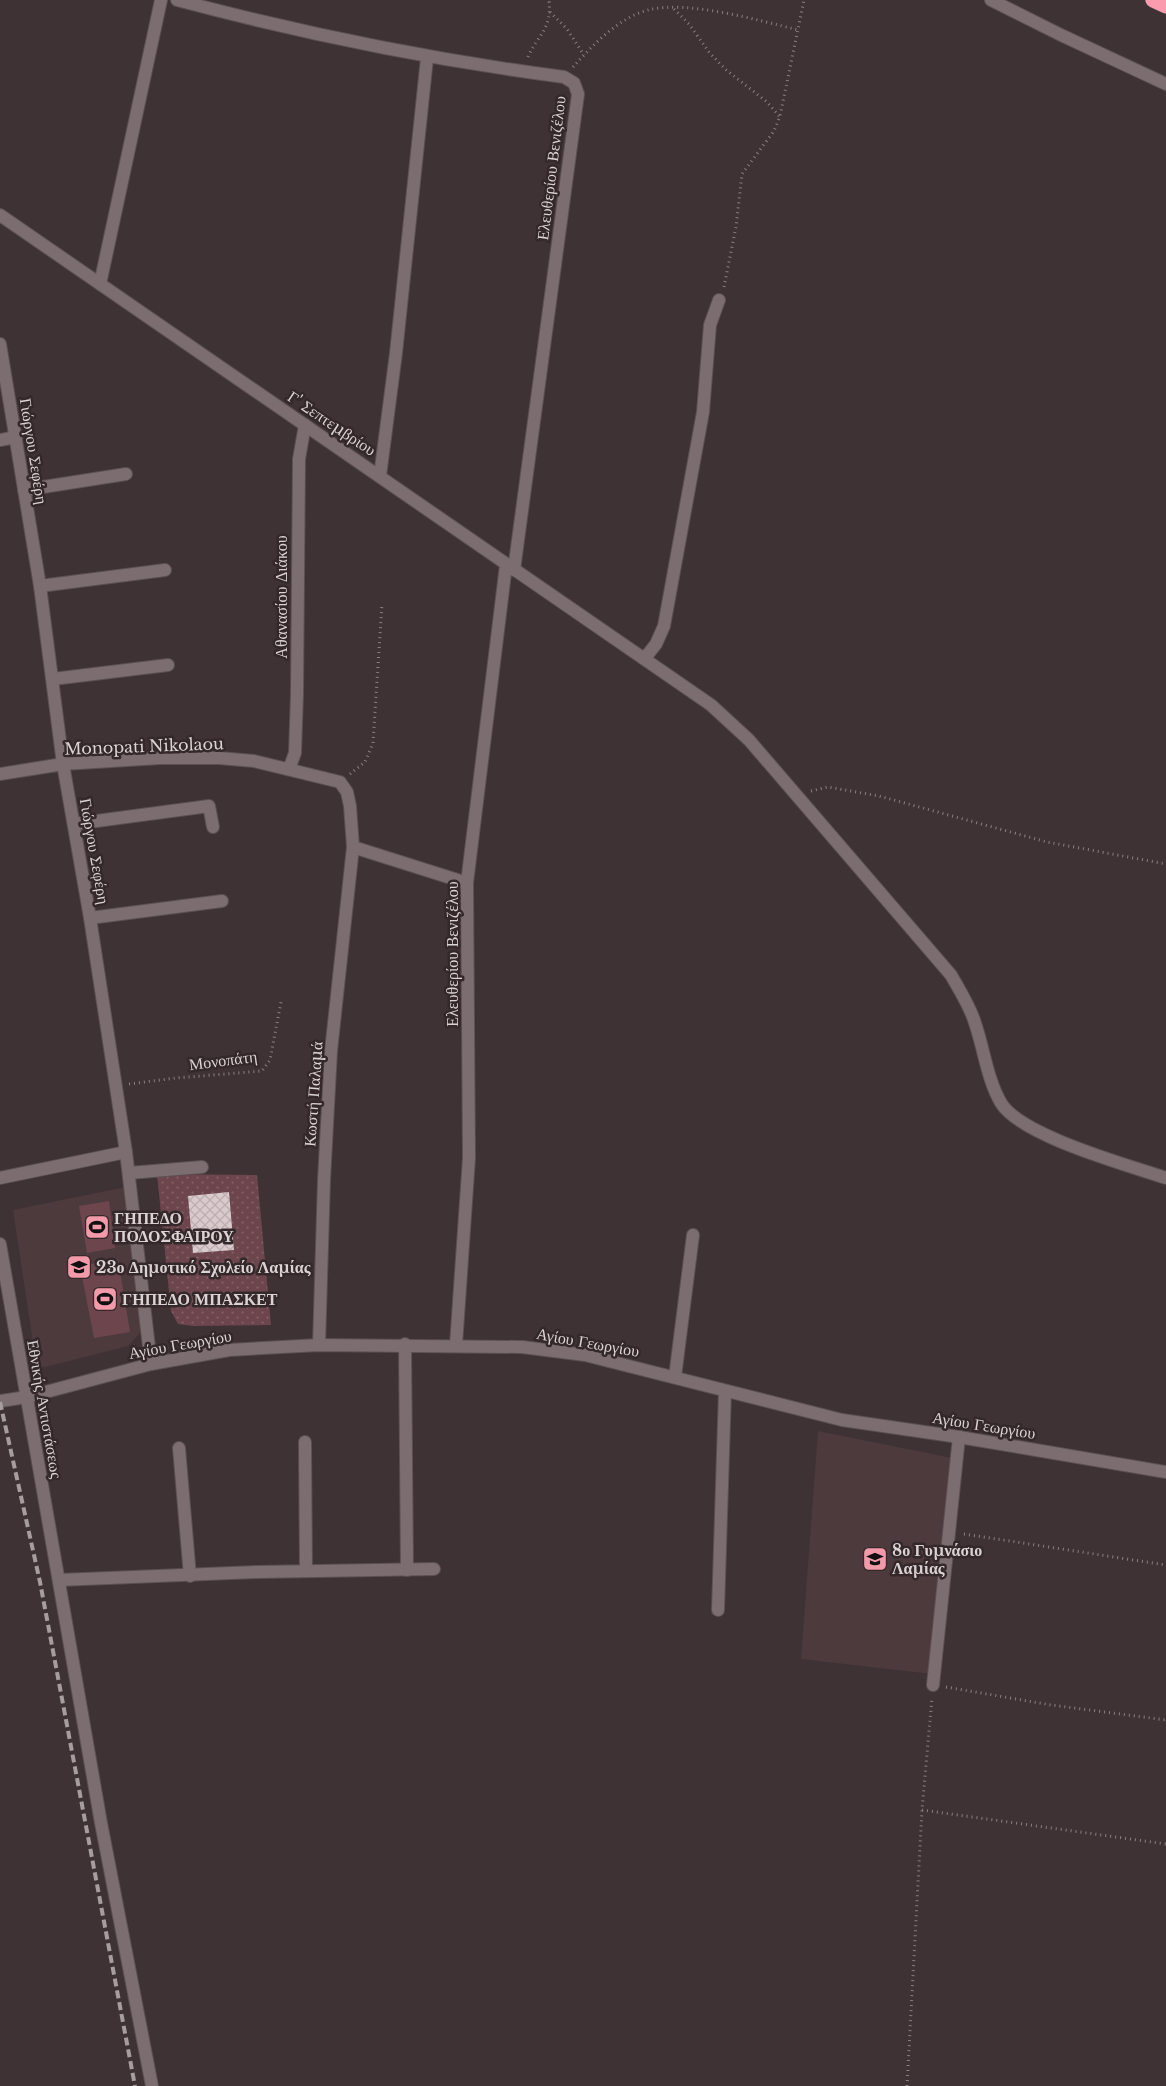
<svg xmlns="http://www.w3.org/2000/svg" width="1166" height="2086" viewBox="0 0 1166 2086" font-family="'Libre Baskerville',serif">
<defs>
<pattern id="park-dots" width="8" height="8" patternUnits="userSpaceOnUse" patternTransform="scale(1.25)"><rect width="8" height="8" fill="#6d464d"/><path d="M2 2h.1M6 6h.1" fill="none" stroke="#816066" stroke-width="1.8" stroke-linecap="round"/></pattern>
<pattern id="building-cross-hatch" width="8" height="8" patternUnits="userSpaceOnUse" patternTransform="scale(1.25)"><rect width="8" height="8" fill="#dacacc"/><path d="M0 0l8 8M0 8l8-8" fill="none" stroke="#bbaeb0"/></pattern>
</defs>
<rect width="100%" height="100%" fill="#3e3234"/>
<g fill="#4d3a3d">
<polygon points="126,1187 142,1323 139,1334 128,1346 37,1369 13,1210"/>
<polygon points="818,1431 952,1458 932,1674 801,1659"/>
</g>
<polygon fill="url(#park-dots)" points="157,1174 257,1175 271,1325 193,1326 178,1324 171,1311"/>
<g fill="#6d464d">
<polygon points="109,1201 115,1248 87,1253 79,1206"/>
<polygon points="118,1259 130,1332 94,1338 80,1266"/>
</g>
<polygon fill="url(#building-cross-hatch)" points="229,1192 234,1250 193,1253 188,1196"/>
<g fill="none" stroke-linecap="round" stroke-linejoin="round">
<defs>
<polyline id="pedestrian" points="0,1178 126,1152"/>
<g id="minor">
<path d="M177,0c128,34 256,60 387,77l10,6 4,11 -64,476"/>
<polyline points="100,284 161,0"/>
<polyline points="0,344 40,586 63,764 90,918 126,1152 151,1364"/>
<polyline points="0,440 16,437"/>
<polyline points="380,476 396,353 427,58"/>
<polyline points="24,490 126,474"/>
<polyline points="40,586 165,570"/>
<polyline points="645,658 656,644 664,626 703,412 710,325 719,300"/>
<polyline points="53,679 168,665"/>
<polyline points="289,769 295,753 297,694 299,459 305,425"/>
<polyline points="0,774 63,764 160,758 219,758 254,761 340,782 347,792 350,806 353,847 467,883"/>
<polyline points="74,824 209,806 213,827"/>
<polyline points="90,918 222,901"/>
<polyline points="129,1173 202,1167"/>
<polyline points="0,1244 101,1823 152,2086"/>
<polyline points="405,1344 407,1570"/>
<polyline points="319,1345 324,1180 331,1051 353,847"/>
<polyline points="456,1345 469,1158 467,883 506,565"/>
<polyline points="675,1377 693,1235"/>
<polyline points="305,1442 306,1571"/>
<polyline points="179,1448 190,1576"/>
<polyline points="59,1580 257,1572 434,1569"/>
<polyline points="718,1610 725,1391"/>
<polyline points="933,1685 959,1437"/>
</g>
<g id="tertiary">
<polyline points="991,0 1061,35 1166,84"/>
<path d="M0,215l711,490 38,35 202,235c9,16 19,31 24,48 9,26 12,56 26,80 20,33 127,62 165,75"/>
<polyline points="0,1401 27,1397 151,1364 229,1350 319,1345 522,1347 585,1355 842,1420 959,1437 1166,1472"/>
</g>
<polyline id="motorway" points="1153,0 1166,6"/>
</defs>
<use href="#pedestrian" stroke="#5b5052" stroke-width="14"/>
<use href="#minor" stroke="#5b5052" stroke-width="14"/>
<use href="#tertiary" stroke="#5b5052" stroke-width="14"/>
<use href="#motorway" stroke="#5b5052" stroke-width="16"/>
<g stroke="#8a8082" stroke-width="3" stroke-dasharray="1 4" stroke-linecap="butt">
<polyline points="674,9 689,24 709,52 725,69 767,102 779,116"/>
<polyline points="550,12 567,29 584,55"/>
<path d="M528,57c10,-23 24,-27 21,-57"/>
<path d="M573,67c20,-22 45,-49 75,-57 39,-10 110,10 150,20"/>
<polyline points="724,287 736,227 742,174 774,131 780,116 804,0"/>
<polyline points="350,774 365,762 373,743 382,604"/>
<polyline points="811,791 828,787 879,796 1047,842 1166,864"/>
<polyline points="129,1084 176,1078 262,1071 270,1060 281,1002"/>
<polyline points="964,1534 1166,1565"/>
<polyline points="946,1687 1051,1705 1166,1720"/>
<polyline points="922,1810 1166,1844"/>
<polyline points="907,2086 922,1810 932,1698"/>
</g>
<use href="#pedestrian" stroke="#7c6e70" stroke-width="12"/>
<use href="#minor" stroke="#7c6e70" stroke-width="12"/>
<use href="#tertiary" stroke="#7c6e70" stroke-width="12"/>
<use href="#motorway" stroke="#fb9cae" stroke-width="15"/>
<polyline stroke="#a79d9f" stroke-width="4" stroke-dasharray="8 4" stroke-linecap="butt" points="0,1402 40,1582 135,2086"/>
</g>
<defs>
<symbol id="stadium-square" viewBox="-11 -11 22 22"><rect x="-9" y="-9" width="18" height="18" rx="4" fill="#f39aaa" stroke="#34282a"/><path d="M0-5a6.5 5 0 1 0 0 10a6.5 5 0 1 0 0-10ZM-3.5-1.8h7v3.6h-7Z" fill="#111"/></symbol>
<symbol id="school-square" viewBox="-11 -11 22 22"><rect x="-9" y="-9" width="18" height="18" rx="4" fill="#f39aaa" stroke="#34282a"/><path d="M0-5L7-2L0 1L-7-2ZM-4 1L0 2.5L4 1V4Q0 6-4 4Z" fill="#111"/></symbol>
</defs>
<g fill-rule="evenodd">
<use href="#stadium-square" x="83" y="1213" width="28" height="28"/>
<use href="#school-square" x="65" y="1253" width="28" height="28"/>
<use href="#stadium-square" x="91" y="1285" width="28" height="28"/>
<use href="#school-square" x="861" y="1545" width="28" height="28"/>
</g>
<g text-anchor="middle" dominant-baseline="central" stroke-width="5" stroke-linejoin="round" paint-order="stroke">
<g font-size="16" fill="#dad2d3" stroke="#34282a">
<text transform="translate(551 168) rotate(-83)">Ελευθερίου Βενιζέλου</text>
<text transform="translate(332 423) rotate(34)">Γ' Σεπτεμβρίου</text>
<text transform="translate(34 451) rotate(81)">Γιώργου Σεφέρη</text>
<text transform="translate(281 597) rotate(-90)">Αθανασίου Διάκου</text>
<text transform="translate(144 746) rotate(-2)">Monopati Nikolaou</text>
<text transform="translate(95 851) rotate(80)">Γιώργου Σεφέρη</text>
<text transform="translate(452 954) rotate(-90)">Ελευθερίου Βενιζέλου</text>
<text transform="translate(223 1060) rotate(-7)">Μονοπάτη</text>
<text transform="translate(313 1094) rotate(-86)">Κωστή Παλαμά</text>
<text transform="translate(588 1342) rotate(10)">Αγίου Γεωργίου</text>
<text transform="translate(180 1344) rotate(-10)">Αγίου Γεωργίου</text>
<text transform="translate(45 1409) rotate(80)">Εθνικής Αντιστάσεως</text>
<text transform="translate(984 1425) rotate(9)">Αγίου Γεωργίου</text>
</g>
<g font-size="16" font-weight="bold" fill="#dad2d3" stroke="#34282a" text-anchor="start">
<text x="114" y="1218">ΓΗΠΕΔΟ<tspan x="114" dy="18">ΠΟΔΟΣΦΑΙΡΟΥ</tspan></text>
<text x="96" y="1267">23ο Δημοτικό Σχολείο Λαμίας</text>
<text x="122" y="1299">ΓΗΠΕΔΟ ΜΠΑΣΚΕΤ</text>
<text x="892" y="1550">8ο Γυμνάσιο<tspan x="892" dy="18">Λαμίας</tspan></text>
</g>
</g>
</svg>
